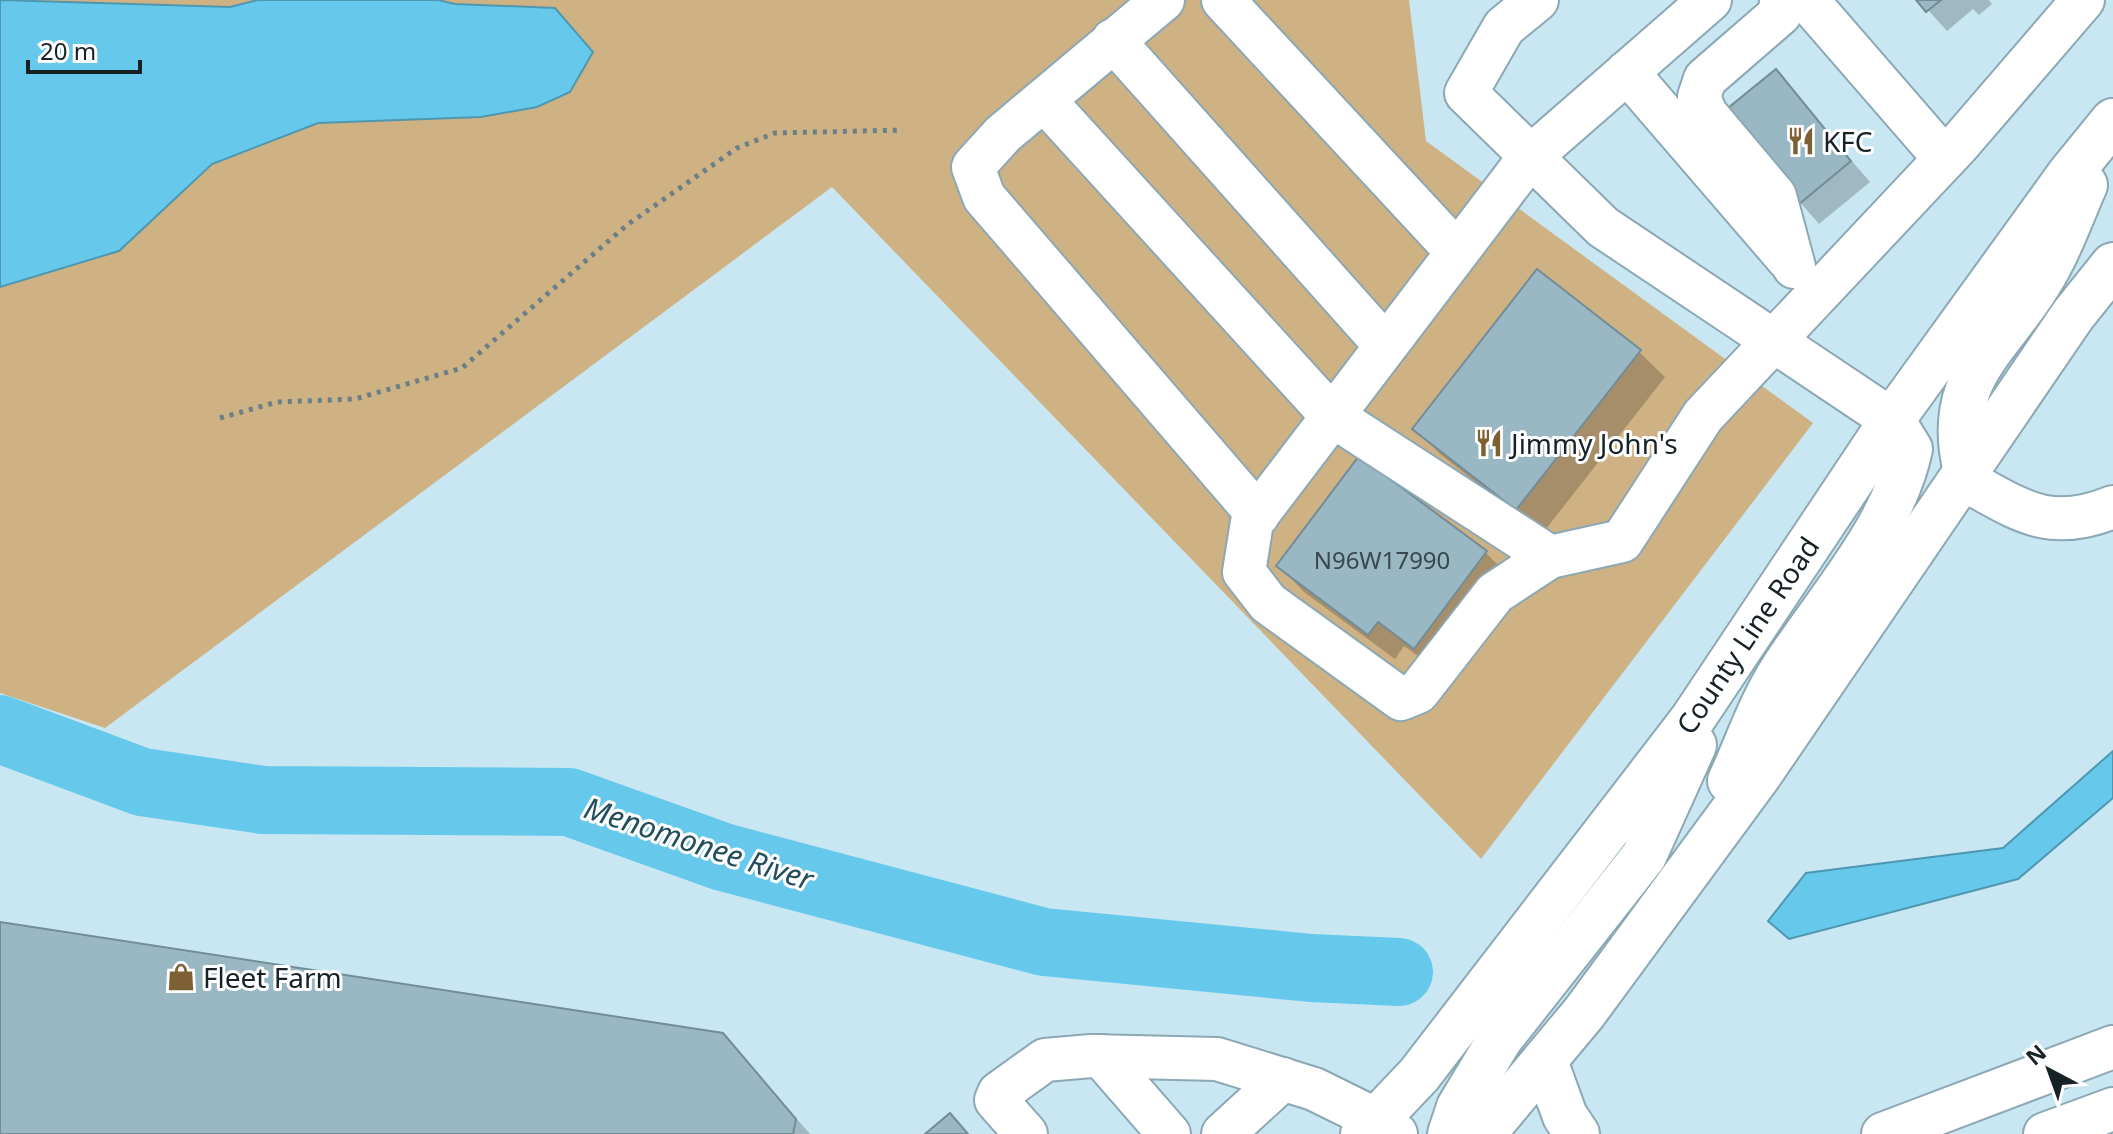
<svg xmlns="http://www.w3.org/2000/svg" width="2113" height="1134" viewBox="0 0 2113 1134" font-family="'Noto Sans',sans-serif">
<rect width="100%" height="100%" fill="#c8e7f3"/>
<polygon fill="#cfb284" points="0,0 1409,0 1426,141 1813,423 1481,859 832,187 105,728 0,693"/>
<g fill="#66c9eb" stroke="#4e97b0" stroke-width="2">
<polygon points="0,0 230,7 258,0 438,0 455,4 555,8 593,52 570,92 537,107 481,117 318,123 212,164 119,251 0,287"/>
<polygon points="2113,751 2113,798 2018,879 1789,939 1768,921 1806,873 2003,848"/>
</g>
<g fill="#0003">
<polygon points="1919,0 1989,0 1992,4 1979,15 1973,9 1947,31"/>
<polygon points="1775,72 1870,182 1819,224 1757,153"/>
<polygon points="1639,352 1665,377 1542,534 1440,454 1415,428"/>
<polygon points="1485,552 1511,578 1440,672 1404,646 1395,659 1304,592 1279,566"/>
<polygon points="0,924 722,1034 810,1134 0,1134"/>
</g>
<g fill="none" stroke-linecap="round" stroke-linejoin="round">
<polyline stroke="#66c9eb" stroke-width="68" points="0,729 142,782 263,800 569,802 723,857 1044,942 1311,968 1399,972"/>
</g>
<g fill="#9ab8c3" stroke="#708d98" stroke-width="2">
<polygon points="1916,0 1941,0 1926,12"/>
<polygon points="1776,69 1851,161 1798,205 1728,108"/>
<polygon points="1537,269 1641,350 1516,510 1412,429"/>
<polygon points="1359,456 1487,551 1414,649 1378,622 1368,635 1276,566"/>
<polygon points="0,922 723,1033 796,1119 793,1134 0,1134"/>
<polygon points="950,1113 968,1134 925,1134"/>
</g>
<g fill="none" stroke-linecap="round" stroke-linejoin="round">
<defs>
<g id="minor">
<polyline points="1163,0 1003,134 973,167 984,197 1258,515"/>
<polyline points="1223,0 1457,252"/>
<polyline points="1537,0 1504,27 1466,93 1603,227 1892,420"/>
<polyline points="1710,0 1529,158 1252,522 1244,572 1268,603 1401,699 1418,692 1495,593 1550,557 1622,541 1703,416 1959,144 2083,0"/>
<polyline points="1781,0 1780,14 1705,79 1699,97 1706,114 1775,196 1794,267"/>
<polyline points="1807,0 1945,159"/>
<polyline points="1113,40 1385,345"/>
<polyline points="1627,72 1788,259"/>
<polyline points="1044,100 1331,415 1550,557"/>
<path d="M1961,478c58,31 86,56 152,29"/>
<polyline points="1101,1056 1169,1134"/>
<polyline points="1026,1134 996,1100 999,1093 1045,1060 1091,1056 1217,1059 1314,1089 1377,1120 1396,1134"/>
<polyline points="1223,1134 1283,1079"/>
<polyline points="1883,1134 2113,1047"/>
<polyline points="2045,1134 2113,1109"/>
</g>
<g id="major">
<path d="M1966,471c-24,-94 36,-123 78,-196 17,-28 28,-61 41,-90"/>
<path d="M1730,781c17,-37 31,-78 52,-111 44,-68 111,-141 128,-221l-18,-29"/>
<polyline points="1545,1061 1565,1116 1577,1134"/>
<polyline points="1363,1134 1419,1075 1692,720 1892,420 2069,175 2113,121"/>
<polyline points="1450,1134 1459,1107 1500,1039 1644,856 1694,745"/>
<polyline points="1483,1134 1584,1013 1759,775 2073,315 2113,265"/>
</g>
</defs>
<use href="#minor" stroke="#8ba8b4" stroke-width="46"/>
<use href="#major" stroke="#8ba8b4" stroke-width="48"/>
<polyline stroke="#6b7f87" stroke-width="5" stroke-dasharray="4 6" stroke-linecap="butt" points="220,418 277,402 355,399 462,368 627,225 737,148 775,133 903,130"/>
<use href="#minor" stroke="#fff" stroke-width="42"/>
<use href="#major" stroke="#fff" stroke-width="44"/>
</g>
<defs>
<symbol id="restaurant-bare" viewBox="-9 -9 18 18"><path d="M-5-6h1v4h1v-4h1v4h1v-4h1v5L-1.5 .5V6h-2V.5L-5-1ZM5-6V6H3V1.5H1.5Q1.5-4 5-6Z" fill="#7d6134" stroke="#fff" stroke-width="2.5" paint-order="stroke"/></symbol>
<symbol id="shop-bare" viewBox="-9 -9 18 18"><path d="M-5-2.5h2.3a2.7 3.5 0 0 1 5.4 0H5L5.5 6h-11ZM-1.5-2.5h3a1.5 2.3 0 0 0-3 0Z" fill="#7d6134" stroke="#fff" stroke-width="2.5" paint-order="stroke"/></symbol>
</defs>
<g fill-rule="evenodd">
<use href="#restaurant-bare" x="1781" y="121" width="40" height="40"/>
<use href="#restaurant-bare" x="1469" y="423" width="40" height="40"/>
<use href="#shop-bare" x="161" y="957" width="40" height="40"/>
</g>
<g text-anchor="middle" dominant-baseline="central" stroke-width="6" stroke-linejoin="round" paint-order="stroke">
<g font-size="24" fill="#38484e">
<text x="1382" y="559">N96W17990</text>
</g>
<g font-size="28" fill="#172227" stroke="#fff" text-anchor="start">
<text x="1823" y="141">KFC</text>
<text x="1511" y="443">Jimmy John's</text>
<text x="203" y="977">Fleet Farm</text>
</g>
<g font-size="28" fill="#172227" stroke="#fff">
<text transform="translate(1747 635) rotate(-56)">County Line Road</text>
</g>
<g font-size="30" font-style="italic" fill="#224e5d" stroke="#fff">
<text transform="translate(699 843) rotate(18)">Menomonee River</text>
</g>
</g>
<g transform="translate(2049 1070) rotate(319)" stroke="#ffffff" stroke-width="6" paint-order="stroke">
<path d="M0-6L14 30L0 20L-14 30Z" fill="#172227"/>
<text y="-12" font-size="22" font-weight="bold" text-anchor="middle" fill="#172227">N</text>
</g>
<path d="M28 60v12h112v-12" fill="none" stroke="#172227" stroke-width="4"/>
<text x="40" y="60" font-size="24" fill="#172227" stroke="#ffffff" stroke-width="6" paint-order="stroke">20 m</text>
</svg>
